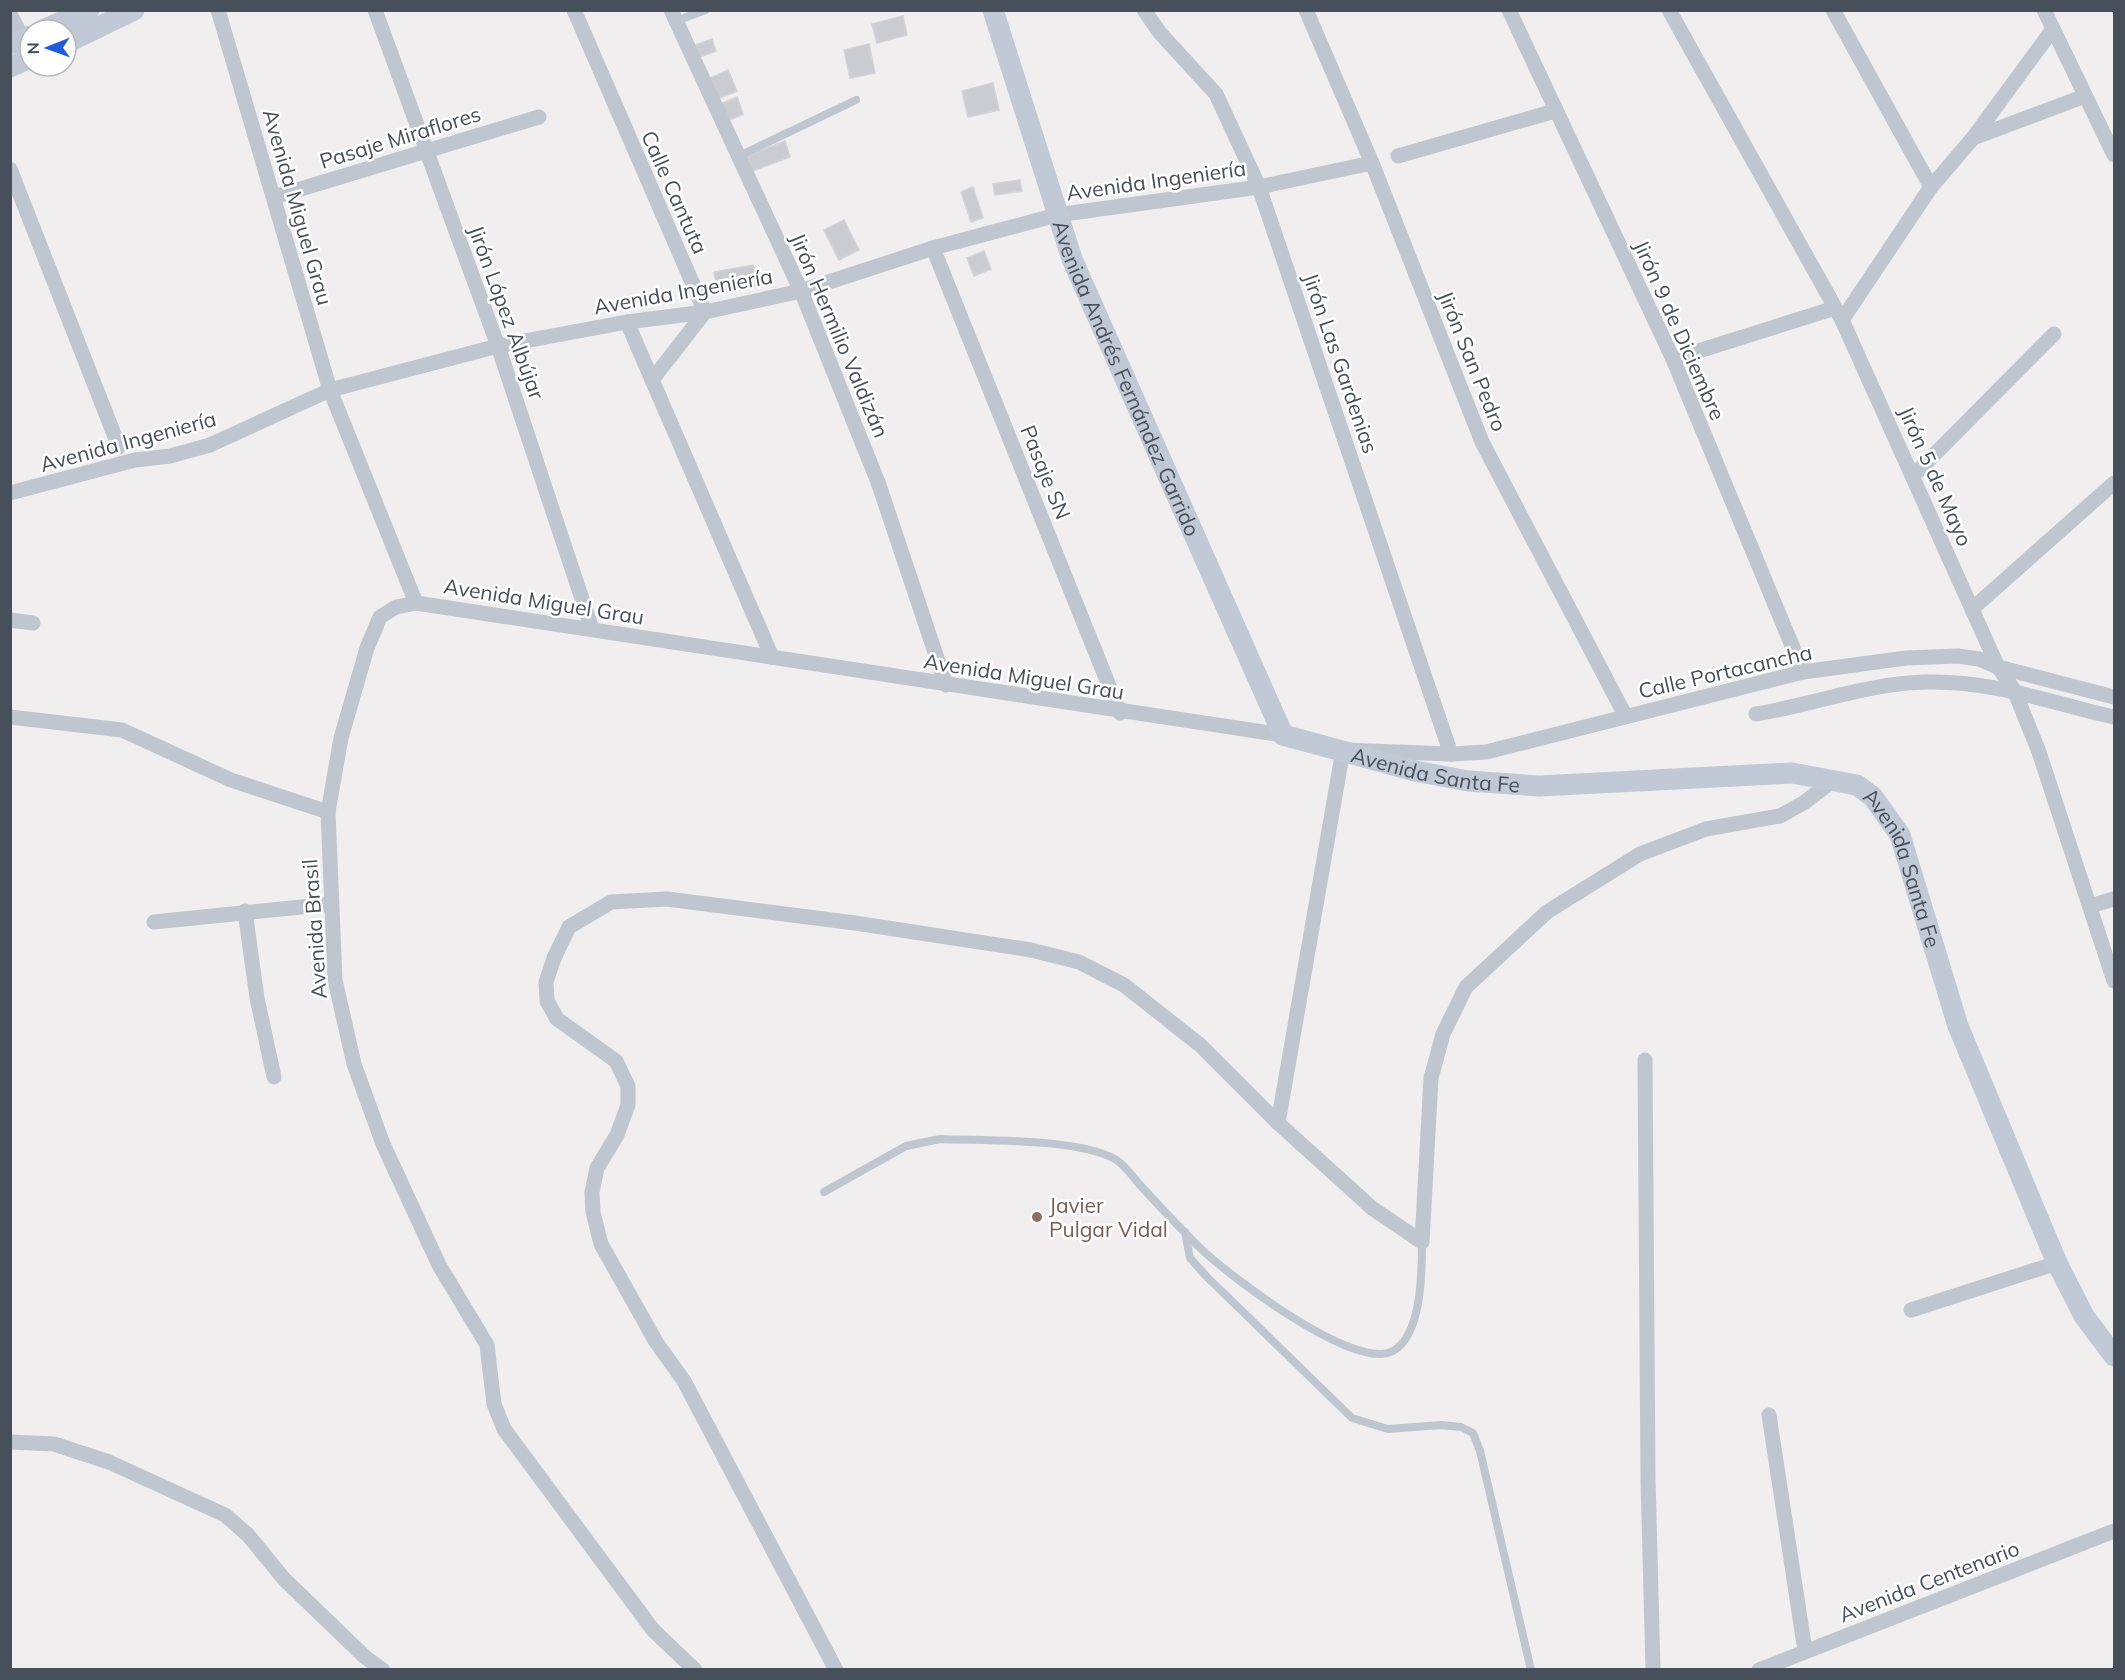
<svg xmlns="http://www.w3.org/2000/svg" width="2125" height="1680" viewBox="0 0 2125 1680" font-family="Mulish,sans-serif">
<rect width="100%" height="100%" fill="#f0eeee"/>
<g fill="#cbccd2" stroke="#d2d3d9" stroke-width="1.5">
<polygon points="903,16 907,35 877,43 872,24"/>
<polygon points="712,39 716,51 697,58 693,46"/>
<polygon points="869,44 875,73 850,78 844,50"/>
<polygon points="728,70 737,91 715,100 706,80"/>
<polygon points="993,83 999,110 968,117 962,91"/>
<polygon points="737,97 743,114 725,122 718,105"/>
<polygon points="785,141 790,157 752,171 747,156"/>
<polygon points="1020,180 1022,191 995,195 993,184"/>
<polygon points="973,187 983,218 971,222 961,192"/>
<polygon points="844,220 859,250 839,260 824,230"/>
<polygon points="984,251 991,269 974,276 967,258"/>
<polygon points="753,265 758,287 718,294 714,272"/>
</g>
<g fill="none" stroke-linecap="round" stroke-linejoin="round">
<g stroke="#bfc6cf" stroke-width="8">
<polyline points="676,21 706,10"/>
<polyline points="739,156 856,100"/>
<path d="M824,1192l82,-46 34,-7c46,2 136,-1 175,20 9,5 18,18 25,26 19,21 39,42 59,62 29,28 156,125 194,104 29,-16 29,-80 29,-109"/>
<polyline points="1185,1232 1190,1258 1206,1276 1352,1418 1388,1429 1441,1425 1461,1427 1473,1433 1480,1451 1531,1670"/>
</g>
<g stroke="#bfc6cf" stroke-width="15">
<polyline points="218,10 330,390 416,603"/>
<polyline points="375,10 498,346 592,629"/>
<polyline points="574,10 705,312 652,380"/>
<polyline points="671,10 801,291 878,482 946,685"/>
<polyline points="1144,10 1160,33 1216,94 1259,187 1451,754"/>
<polyline points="1306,10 1372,163 1482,442 1625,715"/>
<polyline points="1509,10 1673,359 1803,672"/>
<polyline points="1669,10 1842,320 1998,667 2014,690 2039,752 2114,981"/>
<polyline points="1833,10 1931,187"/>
<polyline points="2044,10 2114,155"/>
<polyline points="10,14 23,39"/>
<polyline points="1973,138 2085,96"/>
<polyline points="1398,156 1555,111"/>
<polyline points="10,169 119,447"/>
<polyline points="274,197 539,117"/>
<polyline points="933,248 1120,713"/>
<polyline points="1842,320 1931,187 1973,138 2053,29"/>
<polyline points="627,322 772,657"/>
<polyline points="1673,359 1835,308"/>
<polyline points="1913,476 2054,334"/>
<polyline points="10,493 135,460 170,456 210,445 330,390 498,346 627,322 705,312 801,291 933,248 1057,215 1259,187 1372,163"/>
<polyline points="1972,609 2114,483"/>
<polyline points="10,620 33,623"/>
<path d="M1756,714c56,-9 112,-31 170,-32 66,-2 125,21 188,35"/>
<polyline points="10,717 122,730 231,780 328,812"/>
<polyline points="2090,906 2114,899"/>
<polyline points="245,911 257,998 274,1077"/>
<polyline points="154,922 331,904"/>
<polyline points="1645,1060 1648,1478 1653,1670"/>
<polyline points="1278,1123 1343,750 1451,754 1486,752 1803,672 1906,658 1958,656 1979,659 1998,667 2114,697"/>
<polyline points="1422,1242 1431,1078 1443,1034 1466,987 1547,912 1640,854 1706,829 1780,816 1805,802 1835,779"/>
<polyline points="1911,1310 2057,1263"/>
<polyline points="1769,1415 1805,1651"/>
<polyline points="10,1442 54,1444 109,1462 225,1515 248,1535 284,1579 365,1657 383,1670"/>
<polyline points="695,1670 653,1630 504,1429 494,1404 487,1345 439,1265 383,1144 354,1064 335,980 328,812 341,738 367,648 380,617 396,607 416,603 1283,735"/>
<polyline points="836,1670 684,1381 656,1342 601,1244 593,1212 592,1192 597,1168 617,1135 628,1105 628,1086 616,1061 557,1019 547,1001 546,982 554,958 569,927 611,902 667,899 855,923 1031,950 1079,962 1124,985 1200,1045 1278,1123 1372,1208 1422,1242"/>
<polyline points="1759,1670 2114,1531"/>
</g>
<g stroke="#c1c9d6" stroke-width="21">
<path id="s1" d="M993,10l79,249 211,476 132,36 53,10 71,5 253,-13 65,12 16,12 27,38 58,191 99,237 27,53 30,40"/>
<polyline points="43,30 89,10"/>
<polyline points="66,43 134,10"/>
<polyline points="10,44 30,36"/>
<polyline points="10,67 30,58"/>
</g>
</g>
<circle fill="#8d6e63" stroke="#fff" stroke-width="2" cx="1037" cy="1217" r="6"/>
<g text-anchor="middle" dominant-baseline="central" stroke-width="5" stroke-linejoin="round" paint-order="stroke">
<g font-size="21" fill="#474f5a" stroke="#fff">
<text transform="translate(400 137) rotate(-17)">Pasaje Miraflores</text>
<text transform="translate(1156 180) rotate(-8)">Avenida Ingeniería</text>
<text transform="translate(675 192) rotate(66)">Calle Cantuta</text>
<text transform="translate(298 207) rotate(74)">Avenida Miguel Grau</text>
<text transform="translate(683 291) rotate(-10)">Avenida Ingeniería</text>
<text transform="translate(507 312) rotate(70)">Jirón López Albújar</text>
<text transform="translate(1680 330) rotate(66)">Jirón 9 de Diciembre</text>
<text transform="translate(840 335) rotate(67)">Jirón Hermilio Valdizán</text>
<text transform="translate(1473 361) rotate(68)">Jirón San Pedro</text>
<text transform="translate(1341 363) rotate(71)">Jirón Las Gardenias</text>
<text stroke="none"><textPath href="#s1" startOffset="392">Avenida Andrés Fernández Garrido</textPath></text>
<text transform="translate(128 441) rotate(-15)">Avenida Ingeniería</text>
<text transform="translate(1046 472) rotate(68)">Pasaje SN</text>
<text transform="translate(1936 476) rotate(66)">Jirón 5 de Mayo</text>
<text transform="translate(544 601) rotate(9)">Avenida Miguel Grau</text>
<text transform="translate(1725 671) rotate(-13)">Calle Portacancha</text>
<text transform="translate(1024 676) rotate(9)">Avenida Miguel Grau</text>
<text stroke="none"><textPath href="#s1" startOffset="939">Avenida Santa Fe</textPath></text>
<text stroke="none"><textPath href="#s1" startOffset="1461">Avenida Santa Fe</textPath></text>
<text transform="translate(314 929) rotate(-94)">Avenida Brasil</text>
<text transform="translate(1929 1581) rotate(-21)">Avenida Centenario</text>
</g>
<g font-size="21" fill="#785e54" stroke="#fff" text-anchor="start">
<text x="1049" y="1205">Javier<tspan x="1049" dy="24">Pulgar Vidal</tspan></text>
</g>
</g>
<rect width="2125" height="1680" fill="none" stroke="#474f5a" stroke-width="24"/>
<g transform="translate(48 48) rotate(269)"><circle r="28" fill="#ffffff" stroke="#b5b9bd" stroke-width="1.5"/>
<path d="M0-4.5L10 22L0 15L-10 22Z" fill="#205bd8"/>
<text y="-9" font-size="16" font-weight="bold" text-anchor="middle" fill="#474f5a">N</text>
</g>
</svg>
